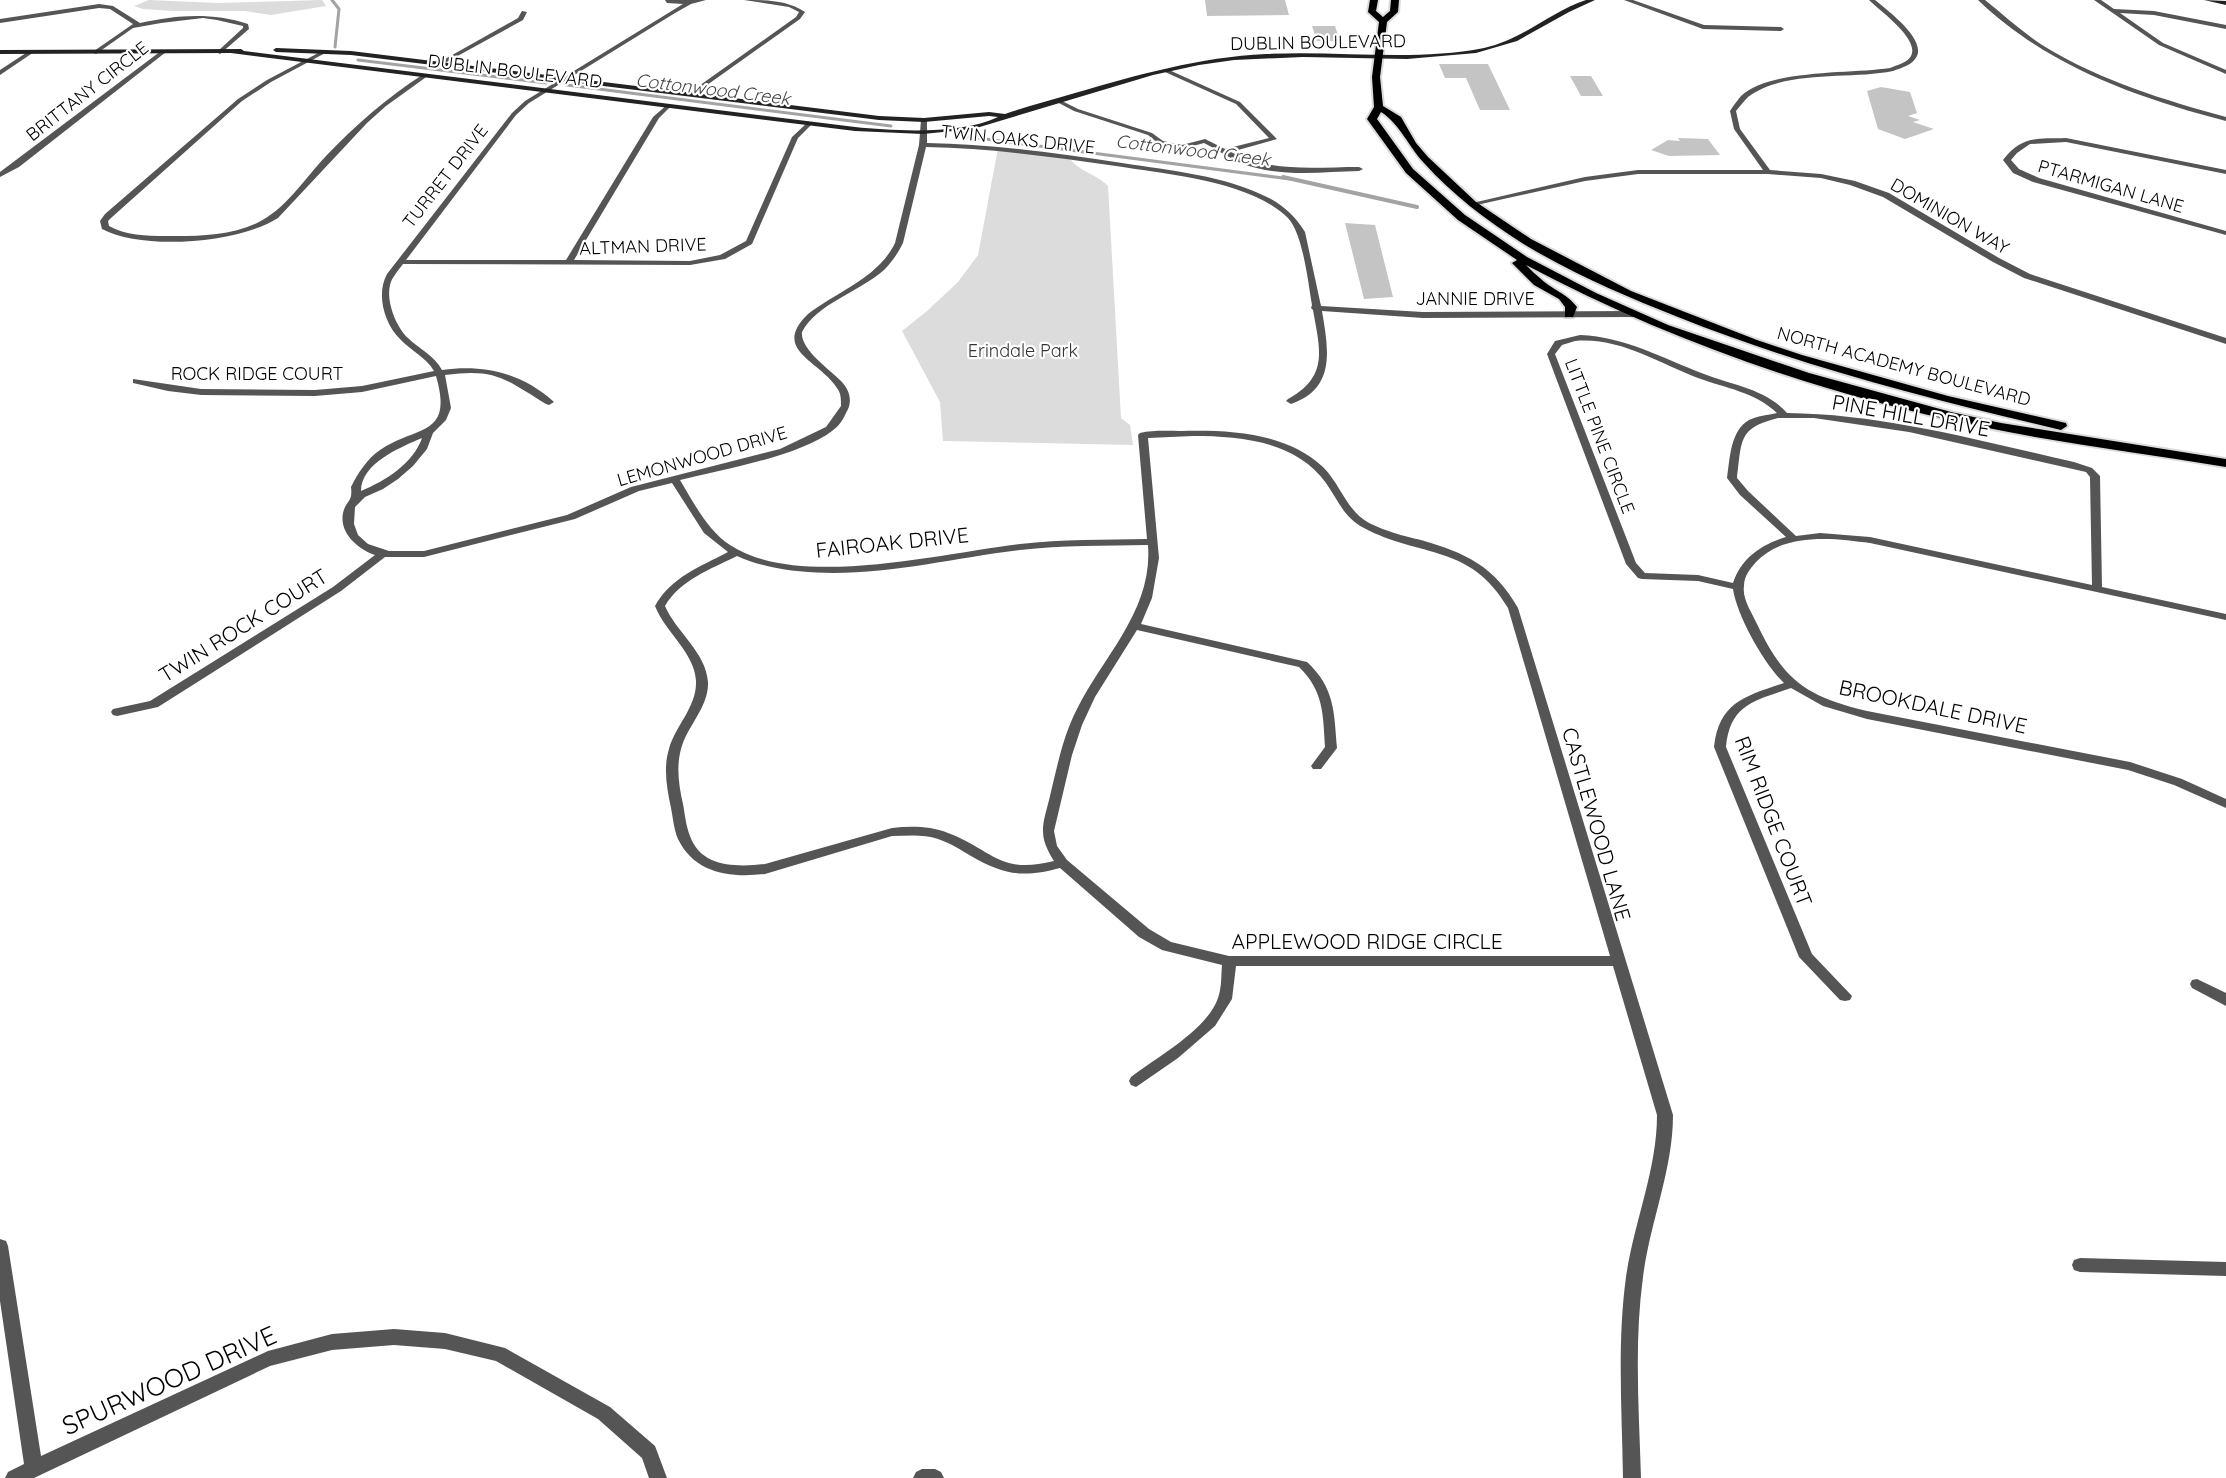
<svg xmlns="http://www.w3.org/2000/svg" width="2226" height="1478" viewBox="0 0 2226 1478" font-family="Quicksand,sans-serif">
<rect width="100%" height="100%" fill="#fff"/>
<g fill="#dcdcdc">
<polygon points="149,0 217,3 322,0 326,6 271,15 245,11 174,11 143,9 134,6"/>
<path d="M998,148l71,9c8,14 28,17 39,29l13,232 9,7 3,20 -190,-4 -3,-39 -38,-71 25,-20 31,-29 20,-27z"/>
</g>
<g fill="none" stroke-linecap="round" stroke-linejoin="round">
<g stroke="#a3a3a3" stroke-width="3">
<polyline points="332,0 339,9 335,47"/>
<polyline points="358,60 546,83"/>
<polyline points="567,85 891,126"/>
<polyline points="963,136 1290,179"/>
</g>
<polyline stroke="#a3a3a3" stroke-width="4" points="1283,177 1417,207"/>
</g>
<g fill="#c4c4c4">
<polygon points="1205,0 1285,0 1289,15 1207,16"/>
<polygon points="1312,26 1335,26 1340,41 1317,41"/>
<polygon points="1439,64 1488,64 1510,110 1480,110 1466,78 1445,78"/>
<polygon points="1570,76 1591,76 1603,96 1581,96"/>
<polygon points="1881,87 1910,92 1917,113 1908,116 1920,120 1913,122 1934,129 1905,139 1878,129 1867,91"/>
<polygon points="1678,138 1708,139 1720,155 1669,156 1651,150 1668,140 1680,141"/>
<polygon points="1345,223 1375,225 1393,297 1364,299"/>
</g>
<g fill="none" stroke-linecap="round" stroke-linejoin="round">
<defs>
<path id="trunk" d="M1370,0h8l-2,11 7,6 7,-6 1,-11h8l-1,12 -11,10 -7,55 3,29 18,11 15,26 12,14 48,45 55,37 100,52 126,49 45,15 146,41 118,27 1,3 -6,4c-131,-31 -258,-63 -383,-113 -53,-21 -107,-44 -156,-74 -36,-23 -69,-48 -98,-80 -16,-17 -24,-39 -43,-51l-4,7 36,50 52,46 62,42 69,36 72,32 141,48 142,39 50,11 225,36v8c-81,-14 -162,-23 -243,-40 -158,-32 -314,-86 -457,-162 5,5 10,10 15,14 13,12 24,13 36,28l-4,10h-8v-10l-6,-8 -25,-14 -22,-22 5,-3 -59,-40 -52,-47 -39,-54 7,-12 -2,-30 7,-55 -11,-10z"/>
</defs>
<use href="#trunk" stroke="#dbdbdb" stroke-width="4"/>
<g fill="#555" fill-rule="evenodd">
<path d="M665,0h41l-15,4 -16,9 -146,90 -13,12 -110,145h160l87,-143 15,-13 3,2 -12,12 -85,142 116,1 30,-6 26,-14 46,-104 15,-14h4v2l-13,13 -46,106 -27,15 -35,6 -287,-1c-5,7 -11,13 -13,21 -4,16 6,42 18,53 11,11 26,17 34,32 42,-6 80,3 112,32l-5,3 -3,-1c-41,-25 -50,-36 -101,-29l6,33 -5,12 -13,13 -6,16 -14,17 -15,13 -15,10 -18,8 -10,10 -1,17 4,11 10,9 21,7h35l143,-36 64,-28 149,-38 46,-22 15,-21c0,-7 0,-13 -4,-18 -18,-28 -66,-38 -29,-74 30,-23 70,-36 87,-71l24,-98 2,-25 3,-2 3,2v23c65,1 130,10 195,20 50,8 102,12 147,35 15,8 27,19 36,34l16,74 102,6 212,-1 4,3 -4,3 -212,1 -101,-7c6,37 15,77 -31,93l-5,-3 2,-2c41,-23 32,-49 25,-89l-2,-2 1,-3c-4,-23 -9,-71 -24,-87 -37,-37 -122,-44 -172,-52 -63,-9 -126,-18 -190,-19l-23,96c-5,10 -11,19 -19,27 -23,21 -68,34 -82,62 -2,17 27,37 39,49 9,9 12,21 5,32 -3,7 -8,14 -14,18 -32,25 -111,39 -152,49 14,23 27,50 50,65 68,45 212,8 290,-1 42,-5 85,-4 127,-5l-9,-104 2,-2c13,-3 27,-2 41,-2 48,-1 104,1 142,36 18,18 23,43 46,56 16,8 34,13 52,17 45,13 73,26 97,68l155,507c0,55 -23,107 -30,162 -9,66 -4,134 -2,201h-18c-1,-67 -6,-135 3,-201 8,-55 31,-107 31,-162l-44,-149h-377l-4,33 -17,27 -37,32 -42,29 -5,-2 -2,-4 2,-4c26,-20 76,-47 87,-79 4,-11 3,-23 4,-33l-60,-15 -23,-13 -79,-69c-37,10 -56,7 -89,-12 -10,-6 -21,-13 -33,-17 -14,-5 -31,-3 -46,-3l-127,38c-34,4 -70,0 -87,-35 -4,-9 -5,-21 -7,-31 -4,-19 -8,-40 -2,-59 6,-23 28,-42 27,-68 -1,-28 -31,-49 -41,-75 16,-29 45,-39 73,-54l-24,-19 -32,-50 -33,8 -64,28 -151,38h-39l-44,34 -183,116 -41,9 -4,-1 -2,-3 2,-3 37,-8 183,-114 42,-32c-17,-6 -36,-22 -32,-42 3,-13 10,-10 8,-26 7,-14 16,-28 29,-37 36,-25 74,-12 56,-74l-74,16 -47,4 -114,-1 -33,-4 -35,-8v-4l68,10 114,1 47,-4 72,-15c-8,-14 -23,-20 -34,-32 -16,-16 -24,-45 -13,-65l125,-161 13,-12 158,-97 -16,-1zM1193,436c47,0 103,5 133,47 12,17 18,35 38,45 56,30 106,15 144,80l102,348h-381l-58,-14 -22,-13 -82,-69 -10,-14 -3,-15 18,-76 10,-30 13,-28 42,-67 162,37c25,24 24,48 26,80l-14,19 2,3h8l16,-21c-3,-36 -2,-60 -30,-86l-166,-38 11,-26 7,-40 -11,-120zM422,438c-9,26 -37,43 -61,53 0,-28 40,-44 61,-53zM1148,545c5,65 -44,110 -71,164 -14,27 -20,58 -27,87 -7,29 -13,38 4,65 -55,14 -61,-11 -106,-28 -18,-7 -37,-7 -56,-5l-127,36c-27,3 -64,4 -75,-28 -4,-10 -5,-21 -7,-32 -4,-17 -7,-37 -2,-55 6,-23 28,-42 27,-67 -2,-30 -32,-50 -43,-76 15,-26 46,-37 72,-50 9,4 20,8 30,10 83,19 170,-6 253,-16 42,-5 85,-4 128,-5z"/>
<path d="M744,0c22,0 43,0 61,12l-5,7 -107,76h-4v-2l107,-76 3,-5 -10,-5z"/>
<polygon points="1624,0 1633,0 1704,25 1781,27 1784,29 1781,31 1703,29"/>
<path d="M1869,0h6c12,10 50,38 42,56 -4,9 -16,12 -24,15 -44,9 -107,-2 -145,26 -4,4 -8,9 -12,14l4,18 30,41 51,4 34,7 34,12 110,65 31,16 196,64v6l-202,-66 -31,-16 -110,-65 -33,-12 -29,-7 -53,-4h-130l-53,7 -113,25 -4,-2 117,-27 53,-7h125l-29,-41 -4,-18c3,-5 7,-10 11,-15 29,-27 110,-22 149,-28 7,-3 17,-5 21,-12 9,-17 -31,-45 -42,-56z"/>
<path d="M1978,0h7c20,16 39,34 62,48 55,33 117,52 179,69v4c-91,-24 -179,-55 -248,-121z"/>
<polygon points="2094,0 2101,0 2114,9 2154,11 2226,25 2226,29 2154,15 2120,13 2163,43 2226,70 2226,74 2159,45"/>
<path d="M99,4l14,2 27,17c37,-8 71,-11 108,1l1,5 -29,25 -2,-1v-2l25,-23v-2l-26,-6 -14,-2 -42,5 -28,5 -37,26 -2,-1v-2l39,-27 -23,-15 -11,-1 -99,15v-4z"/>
<polygon points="522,11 527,12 523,20 443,64 438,63 518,18"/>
<path d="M324,50l5,1 -58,31 -29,19 -131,117 -3,3 1,5c19,11 45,10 67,10 27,0 56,-1 81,-13 28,-13 48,-45 69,-67 30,-31 61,-59 98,-82l5,1 -43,31 -19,17 -89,95c-39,25 -135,33 -176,11l-2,-8 5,-7 133,-115 29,-19z"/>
<polygon points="29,51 34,52 0,75 0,70"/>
<polygon points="161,51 166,52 19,167 0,177 0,172"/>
<path d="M1165,70h4l71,32 37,37 -46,13c40,21 84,15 128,15l4,2 -4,2c-37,1 -77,6 -113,-6 -14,-5 -28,-15 -42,-22l-22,6 -23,-5 -11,-9 -74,-24 -19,-10 5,-1 18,9 74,24 11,8 19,4 23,-6 20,10 44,-11 -33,-34 -71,-32z"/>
<path d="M2066,138l160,32v4l-160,-32 -36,2 -13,9 -6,7 8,9 20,9 187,53v4l-193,-53 -20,-9 -10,-13c19,-25 35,-21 63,-22z"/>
<path d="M1580,335c46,2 82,23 124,39 28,11 62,15 83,39 97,1 193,28 287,49l18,6 8,8 2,111 124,27v6l-356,-77c-36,-5 -86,-11 -114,19 -6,7 -12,14 -12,24 -2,13 8,27 13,38 27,57 49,72 110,87l263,51 52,17 44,20v9l-52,-23 -46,-15 -261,-51 -44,-13 -32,-18c-36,13 -61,16 -65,59l86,207 40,42 -2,4 -5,1 -5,-1 -41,-43 -85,-210c5,-45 32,-51 70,-64 -20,-19 -47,-67 -51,-94l-35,-8 -56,-2 -4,-1 -12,-14 -79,-210 8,-13zM1575,341c45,-4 83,22 123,37 27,10 57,14 79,35 -9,2 -20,3 -28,7 -19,11 -19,39 -22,58l13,17 46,42c-24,7 -45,21 -53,46l-35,-8 -53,-2 -9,-10 -81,-209 7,-9zM1778,418h36l95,14 177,40 4,5 2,108 -222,-48 -50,-4 -24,3 -48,-45 -11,-13c5,-38 1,-50 41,-60z"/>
<polygon points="2197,979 2226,993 2226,1006 2192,988 2190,984 2192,980"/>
<polygon points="0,1239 6,1241 8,1246 41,1456 268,1351 332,1334 394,1329 445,1333 505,1348 610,1407 655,1446 667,1478 649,1478 642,1458 598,1419 496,1361 445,1349 394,1345 332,1350 270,1366 34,1478 5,1478 8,1472 24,1464 0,1301"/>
<polygon points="2080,1258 2226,1262 2226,1276 2080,1272 2074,1270 2072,1265 2074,1260"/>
<polygon points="922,1469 935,1469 941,1472 944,1478 913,1478 916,1472"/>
</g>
<g fill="#222" fill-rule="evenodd">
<path d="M1586,0h9l-26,12 -52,29 -41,12 -69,6 -104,-2 -69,3 -35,5 -46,10 -180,54 -50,5 -68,-3 -624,-78 -231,1v-4l241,-1 3,2 611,76c40,4 106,8 143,-10l-9,-1 -65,6 -45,-2 -528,-65 -75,-3 -3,-2 3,-2 75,3 528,65 45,2 65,-6 16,2c23,-8 47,-14 70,-21 62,-18 125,-36 191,-39 72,-4 146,8 218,-6 38,-8 66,-36 102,-48z"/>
<polygon points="2204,0 2226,1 2226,5"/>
</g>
<use href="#trunk" fill="#000" fill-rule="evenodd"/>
</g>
<g text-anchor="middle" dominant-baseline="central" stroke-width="4.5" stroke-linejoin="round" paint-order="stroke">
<g font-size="18" fill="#000" stroke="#fff">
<text transform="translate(1318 42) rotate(-1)">DUBLIN BOULEVARD</text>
<text transform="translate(515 71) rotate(7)">DUBLIN BOULEVARD</text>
<text transform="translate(87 91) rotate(-38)">BRITTANY CIRCLE</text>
<text transform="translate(1018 139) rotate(6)">TWIN OAKS DRIVE</text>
<text transform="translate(445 176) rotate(-52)">TURRET DRIVE</text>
<text transform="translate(2111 186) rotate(16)">PTARMIGAN LANE</text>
<text transform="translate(1950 216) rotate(30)">DOMINION WAY</text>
<text transform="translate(643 246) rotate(-2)">ALTMAN DRIVE</text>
<text x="1475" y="298">JANNIE DRIVE</text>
<text transform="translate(1904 366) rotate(15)">NORTH ACADEMY BOULEVARD</text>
<text x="257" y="373">ROCK RIDGE COURT</text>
<text transform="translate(1600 436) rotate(69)">LITTLE PINE CIRCLE</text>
<text transform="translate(702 456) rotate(-16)">LEMONWOOD DRIVE</text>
</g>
<g font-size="18" font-style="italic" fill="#444" stroke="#fff">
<text transform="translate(713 89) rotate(7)">Cottonwood Creek</text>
<text transform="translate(1193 150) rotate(7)">Cottonwood Creek</text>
</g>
<g font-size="18" fill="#333" stroke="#fff">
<text x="1023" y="350">Erindale Park</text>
</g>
<g font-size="21" fill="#000" stroke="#fff">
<text transform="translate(1911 415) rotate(10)">PINE HILL DRIVE</text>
<text transform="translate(892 542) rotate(-6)">FAIROAK DRIVE</text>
<text transform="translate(243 625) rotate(-32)">TWIN ROCK COURT</text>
<text transform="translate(1933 706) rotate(12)">BROOKDALE DRIVE</text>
<text transform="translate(1774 821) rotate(69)">RIM RIDGE COURT</text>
<text transform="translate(1597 824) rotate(74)">CASTLEWOOD LANE</text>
<text x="1367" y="941">APPLEWOOD RIDGE CIRCLE</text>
</g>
<g font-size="26" fill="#000" stroke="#fff">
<text transform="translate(169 1380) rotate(-24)">SPURWOOD DRIVE</text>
</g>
</g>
</svg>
